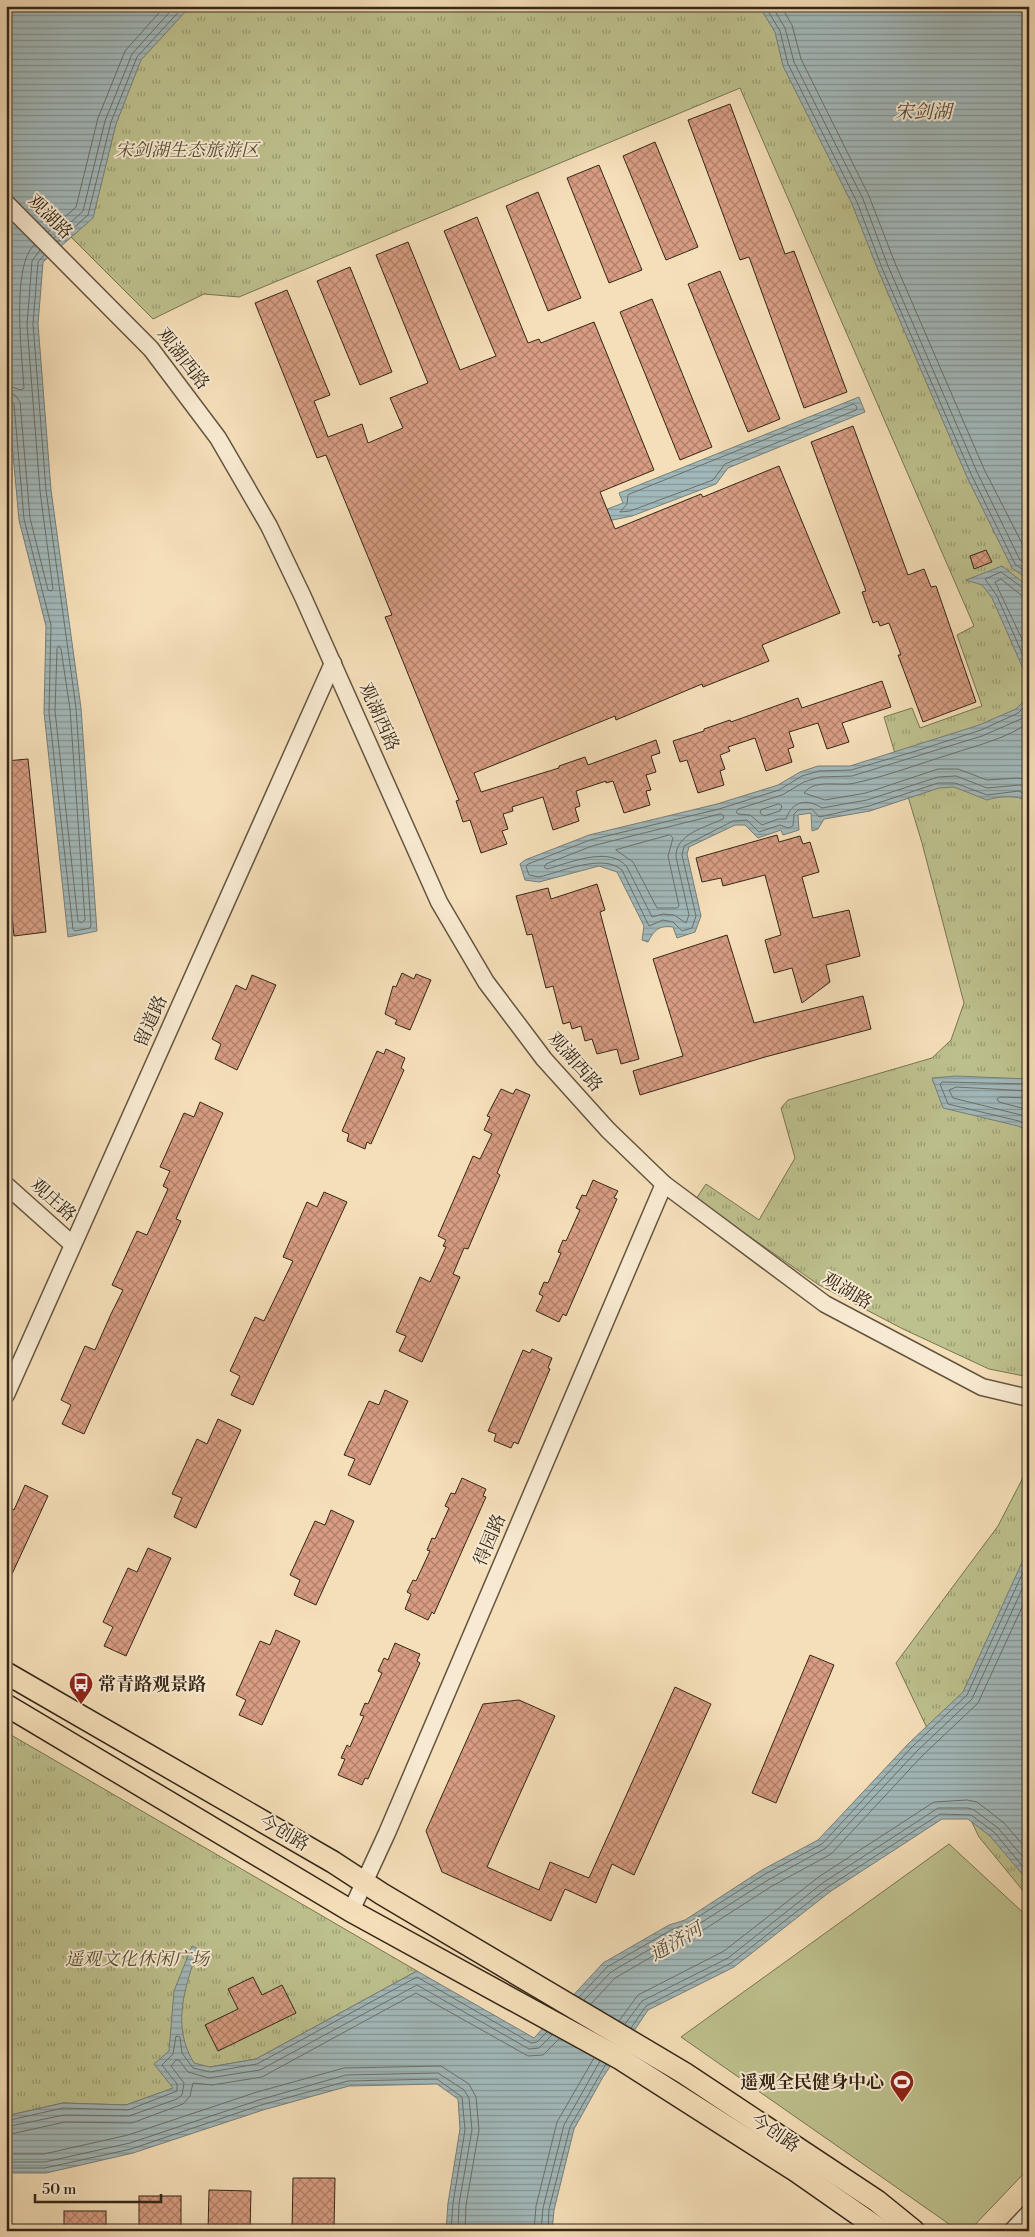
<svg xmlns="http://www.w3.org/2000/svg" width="1035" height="2237" viewBox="0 0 1035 2237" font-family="'Libre Bodoni','Noto Serif SC',serif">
<defs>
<pattern id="grass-tufts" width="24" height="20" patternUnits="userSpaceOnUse" patternTransform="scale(1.25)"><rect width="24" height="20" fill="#bdc18e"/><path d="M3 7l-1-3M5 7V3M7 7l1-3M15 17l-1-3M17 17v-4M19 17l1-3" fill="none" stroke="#9a9d73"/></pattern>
<pattern id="water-rules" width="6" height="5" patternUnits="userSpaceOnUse" patternTransform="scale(1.25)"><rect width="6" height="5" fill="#a2b9bb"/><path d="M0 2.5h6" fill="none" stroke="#859697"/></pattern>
<pattern id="building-cross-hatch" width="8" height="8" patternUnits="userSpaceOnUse" patternTransform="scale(1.25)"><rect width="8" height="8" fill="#d79c82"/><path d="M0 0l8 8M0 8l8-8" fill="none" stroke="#af7f69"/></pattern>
</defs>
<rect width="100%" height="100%" fill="#f5dfb9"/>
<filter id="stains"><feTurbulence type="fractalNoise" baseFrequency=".004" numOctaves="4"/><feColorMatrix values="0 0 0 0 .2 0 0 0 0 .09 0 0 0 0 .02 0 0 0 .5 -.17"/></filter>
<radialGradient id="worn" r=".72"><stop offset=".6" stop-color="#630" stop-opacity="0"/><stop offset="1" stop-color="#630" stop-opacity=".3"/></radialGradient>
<g fill="url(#grass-tufts)" stroke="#797453">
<polygon points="6,6 1029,6 1029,1377 989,1369 903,1329 819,1285 696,1199 706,1184 759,1220 795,1158 781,1108 788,1100 932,1058 951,1040 964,1003 922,843 884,717 912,708 920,728 982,706 957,635 974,626 740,88 239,297 204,294 153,319 12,178"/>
<polygon points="1029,1466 1029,1898 979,1837 896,1663 998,1526"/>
<polygon points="6,1732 417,1971 256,2059 210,2067 174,2088 126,2105 63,2103 6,2116"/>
</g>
<polygon fill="#bdc18e" stroke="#797453" points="949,1844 1029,1918 1029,2168 969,2231 959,2231 681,2037"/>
<g fill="url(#water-rules)" stroke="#767f7a">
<polygon points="6,6 193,6 186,11 141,60 116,124 93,218 43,262 38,324 51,490 81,708 97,931 68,937 44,712 46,626 19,520 6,377"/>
<polygon points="759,6 1029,6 1029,580 1012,568 967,477 878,270 852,204 783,66 775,32"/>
<polygon points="859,397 865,412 728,468 716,484 632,516 540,535 623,503 619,493"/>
<polygon points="1002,566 1029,587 1029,682 992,598 982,585 966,580"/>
<path d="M1029,696v122l-1,-17c-11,-6 -29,-5 -41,-1l-33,-13 -15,1 -69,23 -46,8 -6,10 -6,2 -1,-18 -13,2 1,15 -16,5 -2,-5 -23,8 -13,-13h-10l-46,22 -2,7 14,62 -6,16 -18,6 -4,-11c-14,-2 -19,3 -25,15l-6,-2 2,-14 -27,-54 -18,-6 -60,16 -14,-2 -5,-16 5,-4 64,-25 128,-31 61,-19 22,-13 18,-6h32l129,-41 37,-16z"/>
<polygon points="956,1076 1029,1079 1029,1131 1018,1126 943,1108 932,1078"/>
<path d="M1029,1547v335l-39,-46 -22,-17h-26l-111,72 -97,76 -86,43 -45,67 -29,52 -20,81 -2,21h-106l2,-28 12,-74 -2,-30 -21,-15 -88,2 -86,24 -130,43 -87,20h-40v-57l57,-13 63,2 47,-17 -19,-24 15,-13 5,-60 18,-45 6,3c-13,38 -27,77 -4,114l16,4 46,-8 161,-88 117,67 69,-75 66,-38 16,-5 77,-50 56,-30 91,-97 54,-51z"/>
</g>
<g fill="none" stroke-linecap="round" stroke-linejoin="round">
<g stroke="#6c706a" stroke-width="1">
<polyline points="765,6 780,31 788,64 857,202 882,268 971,474 1015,564 1029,574"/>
<polyline points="772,6 785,28 794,62 863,199 888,266 977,472 1020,560 1029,566"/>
<polyline points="781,6 792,25 801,59 869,196 895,263 984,469 1029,557"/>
<polyline points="48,232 76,207 98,118 125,51 165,6"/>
<polyline points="54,238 83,211 105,121 132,54 175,6"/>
<polyline points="58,242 88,215 111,122 137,57 184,6"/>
<path d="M6,385l15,5 3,-2c-2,-31 -13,-122 10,-143"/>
<polyline points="6,393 15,395 20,402 30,518 48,590 51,591 53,589 40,491 27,325 32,261 40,250"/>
<polyline points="6,399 11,400 14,404 24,519 51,625 49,712 73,929 75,931 90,928 91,925 76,708 46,490 33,324 38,262 44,255"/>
<polygon points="854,404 857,407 856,410 725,464 713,480 630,511 620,512 627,504 628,495"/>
<polyline points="1029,590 1024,589 1001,572 985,579 997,596 1029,669"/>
<polyline points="1029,597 1021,595 1001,579 995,582 1029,654"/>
<polygon points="59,646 61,649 70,709 85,920 81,923 78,921 55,711 57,649"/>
<path d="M1029,703l-11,10 -37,17 -65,21 -65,19 -32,1 -17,5 -23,14 -60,19 -129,31 -62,24 -2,3 3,8 10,2c22,-5 64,-24 83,-7l27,56 14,-6 10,2 9,9 10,-3 4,-12 -14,-61 2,-9 49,-25 14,-1 12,12 21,-7 8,3 5,-2 1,-12 4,-4 14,-1 7,8 50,-11 69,-23h17l32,12 32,-4 10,5"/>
<path d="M1029,712l-8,7 -39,17 -130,40 -32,1 -16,5 -22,13 -44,14 -2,3 2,2 12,1 12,10 16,-6h8c6,-18 21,-21 36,-11l45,-8 71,-23 18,-1 31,12 33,-3 9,4"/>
<path d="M1029,722c-20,16 -54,24 -78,32 -32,10 -64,22 -96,29 -15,4 -40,-5 -51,10l21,7 41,-7 72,-24h20l29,11 31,-2 11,2"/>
<polygon points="779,804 782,806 780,811 764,816 760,813 761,810"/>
<path d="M721,814l3,2 -1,3c-17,8 -48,15 -47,38l13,58 -3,8 -12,-8 -11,-1 -11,3 -25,-50c-17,-22 -58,-4 -80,2l-3,-2 2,-3 46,-18z"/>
<polygon points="670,835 673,838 668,856 679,906 677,908 657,908 633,862 616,850"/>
<polyline points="1029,1084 942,1082 940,1084 948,1104 1019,1121 1029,1126"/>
<polyline points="1029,1091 956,1087 949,1090 953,1098 1021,1115 1029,1119"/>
<polyline points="1029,1098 1000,1097 997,1099 999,1102 1029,1110"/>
<polyline points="579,1997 607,1967 671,1930 687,1924 765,1874 822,1844 912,1747 967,1695 1029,1559"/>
<polyline points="584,2000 611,1972 674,1935 691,1929 768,1880 826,1848 917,1751 972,1699 1029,1574"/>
<polyline points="591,2004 615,1978 677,1942 694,1936 772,1886 831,1854 922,1756 978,1703 1029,1592"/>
<polyline points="619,2021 638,1995 724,1951 820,1876 934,1802 967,1800 977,1802 1004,1823 1029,1852"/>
<polyline points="625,2024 642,2001 728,1958 824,1882 938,1808 968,1808 974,1810 998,1828 1029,1864"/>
<polyline points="631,2028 646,2006 731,1963 828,1887 940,1814 971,1815 994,1832 1029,1874"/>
<polyline points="6,2121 63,2108 128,2110 177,2091 177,2084 162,2065 173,2054 176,2036 180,2037 182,2053 193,2068 210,2072 257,2064 417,1977 531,2043 537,2042 547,2032"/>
<polyline points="6,2127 64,2115 129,2116 177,2099 182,2095 184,2083 171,2066 176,2060 179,2060 188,2072 209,2078 260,2070 417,1985 529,2049 539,2048 552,2035"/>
<polyline points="6,2135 65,2122 132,2123 183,2104 190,2096 193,2083 212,2085 262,2077 416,1993 528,2056 543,2055 559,2039"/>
<polyline points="6,2154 44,2154 128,2135 257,2092 344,2068 441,2066 469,2084 476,2097 479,2130 466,2205 465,2231"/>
<polyline points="6,2162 45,2162 130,2143 259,2100 346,2075 438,2073 464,2090 469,2098 472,2130 459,2204 458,2231"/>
<polyline points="6,2168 45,2168 131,2149 261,2105 348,2081 437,2079 462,2097 465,2130 453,2203 451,2231"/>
<polyline points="534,2231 536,2206 557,2122 594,2058"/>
<polyline points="541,2231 543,2208 564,2125 600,2061"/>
<polyline points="548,2231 549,2209 570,2127 606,2064"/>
</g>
</g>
<g fill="url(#building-cross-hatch)" stroke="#352718">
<polygon points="730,104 785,254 794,251 847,392 804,408 749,257 740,260 688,120"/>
<polygon points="655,142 698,247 666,260 623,156"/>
<polygon points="599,165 642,270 609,283 567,178"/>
<polygon points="538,192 581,298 548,311 506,206"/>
<polygon points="477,217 528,343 539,339 541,343 594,322 654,470 600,492 615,529 701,494 703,497 779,466 840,613 762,645 769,661 703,687 702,684 616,720 615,716 474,773 481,792 559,768 559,766 585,757 588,765 656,740 660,753 651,756 656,772 646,775 651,790 646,791 650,805 624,813 613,781 606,783 606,781 576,791 580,806 575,808 579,821 553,830 543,797 512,807 513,811 503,814 508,829 502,831 507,844 481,853 470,820 463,822 456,801 459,800 385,617 392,615 326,455 317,458 255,303 287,290 330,395 314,401 328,437 362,424 368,443 403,428 390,398 428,383 376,255 408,242 460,370 496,356 444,231"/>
<polygon points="350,267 392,372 360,385 317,281"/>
<polygon points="720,271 780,419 748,432 688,284"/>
<polygon points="652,299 712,447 680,460 620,312"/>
<polygon points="853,426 908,575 924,569 931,587 936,586 976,702 923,722 898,655 901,655 889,623 880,626 878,621 873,623 862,592 866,591 811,442"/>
<polygon points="986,550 992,562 974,569 970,556"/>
<polygon points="882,681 891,707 842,723 849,742 827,749 818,723 789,732 794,747 788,749 792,762 766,771 755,738 728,747 730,751 720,755 725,769 720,771 724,785 698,793 687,760 680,762 673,741 704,731 704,729 730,720 731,722 798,698 802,708"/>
<polygon points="28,759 46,932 14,936 6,857 6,761"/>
<polygon points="777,835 779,842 800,836 803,844 810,842 819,872 802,877 813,918 849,910 860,956 826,965 830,982 802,1003 792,968 774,973 765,940 781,935 765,875 723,886 721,878 702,882 696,858"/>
<polygon points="597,884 605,910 600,912 639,1059 621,1064 617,1049 597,1054 592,1039 585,1041 581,1026 572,1029 570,1022 563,1024 553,986 546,988 532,934 527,935 516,896 548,888 551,899"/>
<polygon points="727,935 754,1023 863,996 871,1029 765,1057 640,1095 633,1071 683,1056 653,959"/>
<polygon points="402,973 414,979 416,974 431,980 410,1030 395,1024 397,1020 385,1014 393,986 396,987"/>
<polygon points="252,975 276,985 237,1070 215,1059 221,1044 212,1039 236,985 246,990"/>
<polygon points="386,1049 405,1058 401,1068 404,1070 371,1144 367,1142 365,1149 347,1141 349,1134 342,1131 377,1051 384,1054"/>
<polygon points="501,1089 513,1094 516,1089 530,1095 497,1173 500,1175 468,1249 464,1248 453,1274 460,1277 422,1362 399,1351 406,1336 396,1332 420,1277 430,1282 446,1247 443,1246 446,1240 438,1236 473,1156 480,1159 492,1134 484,1130 490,1117 487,1116"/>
<polygon points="200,1102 223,1113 176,1219 181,1221 84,1434 62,1424 71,1405 61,1400 85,1346 95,1350 111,1314 123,1290 112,1285 137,1231 147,1235 168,1189 163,1186 170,1171 160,1167 184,1113 194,1117"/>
<polygon points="593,1180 618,1191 614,1198 617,1199 566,1316 563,1314 559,1322 536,1311 543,1296 539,1294 544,1282 548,1283 561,1253 558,1252 563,1240 566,1241 580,1210 576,1208 582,1195 586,1196"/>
<polygon points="324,1192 347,1202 253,1405 231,1395 240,1376 230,1371 255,1317 264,1321 293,1261 283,1257 307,1202 317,1207"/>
<polygon points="532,1349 552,1358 548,1368 550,1369 518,1444 514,1442 511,1448 494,1441 496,1434 488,1431 523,1350 530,1353"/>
<polygon points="385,1390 408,1401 370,1485 348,1475 355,1459 344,1455 369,1401 379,1405"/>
<polygon points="218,1419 241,1430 196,1528 174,1517 182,1498 172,1494 197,1439 207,1444"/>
<polygon points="462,1478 486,1489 483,1496 486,1497 434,1614 432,1612 428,1620 405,1609 411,1594 407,1592 413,1580 416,1581 430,1551 427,1550 432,1538 435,1539 449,1508 445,1506 451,1493 455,1494"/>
<polygon points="25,1485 48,1496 6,1587 6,1506 14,1510"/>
<polygon points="331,1510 354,1521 316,1605 294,1595 300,1580 290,1575 315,1521 325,1525"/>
<polygon points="148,1548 171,1558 126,1656 104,1646 113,1627 103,1622 128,1568 137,1572"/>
<polygon points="276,1630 300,1641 262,1725 239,1715 246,1700 236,1695 260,1641 270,1645"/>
<polygon points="395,1643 420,1654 417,1661 420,1663 368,1779 365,1778 362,1785 338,1775 345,1759 341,1758 347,1745 350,1747 364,1716 360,1715 365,1703 368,1704 382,1673 378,1671 384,1658 388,1660"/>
<polygon points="810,1655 834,1665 776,1803 752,1793"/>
<polygon points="675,1687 711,1704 634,1875 612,1864 596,1903 565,1889 551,1921 442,1872 426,1831 483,1704 519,1700 555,1716 487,1867 539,1890 550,1862 589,1878"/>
<polygon points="253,1977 262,1995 282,1985 296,2013 218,2051 205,2025 238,2009 228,1989"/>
<polygon points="293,2178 335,2178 334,2231 292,2231"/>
<polygon points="209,2190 251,2191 250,2231 208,2231"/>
<rect x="139" y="2196" width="42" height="35"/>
<rect x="64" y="2211" width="42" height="20"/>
</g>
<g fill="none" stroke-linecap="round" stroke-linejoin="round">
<defs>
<g id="minor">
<polyline points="6,203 151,349 218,438 269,526 303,597 439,902 486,982 544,1059 608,1130 664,1184 825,1304 982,1387 1029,1398"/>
<polyline points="6,1185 72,1244"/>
<polyline points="6,1395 333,663"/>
<polyline points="351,1911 387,1833 664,1184"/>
<polyline points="1012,2231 1029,2213"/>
</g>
<g id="major">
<polyline points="6,1673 333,1862 382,1894 684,2073 877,2201 914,2231"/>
<polyline points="6,1705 351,1911 619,2058 796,2171 882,2231"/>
</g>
</defs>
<use href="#minor" stroke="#655540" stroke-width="19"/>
<use href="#major" stroke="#352718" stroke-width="24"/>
<use href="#minor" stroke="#f8ead2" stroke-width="16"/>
<use href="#major" stroke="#f5dfb9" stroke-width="21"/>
</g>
<defs>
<symbol id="bus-pin" viewBox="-11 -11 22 30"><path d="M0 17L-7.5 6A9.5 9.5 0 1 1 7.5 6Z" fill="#8f2418" stroke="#f8ead2"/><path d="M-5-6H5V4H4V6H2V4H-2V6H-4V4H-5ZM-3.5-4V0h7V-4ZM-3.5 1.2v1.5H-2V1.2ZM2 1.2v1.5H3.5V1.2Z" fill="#fff"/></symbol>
<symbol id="stadium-pin" viewBox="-11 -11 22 30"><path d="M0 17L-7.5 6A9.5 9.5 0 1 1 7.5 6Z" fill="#8f2418" stroke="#f8ead2"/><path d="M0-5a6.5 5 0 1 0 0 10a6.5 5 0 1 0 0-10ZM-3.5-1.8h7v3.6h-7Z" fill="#fff"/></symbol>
</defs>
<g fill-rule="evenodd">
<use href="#bus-pin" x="67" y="1670" width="28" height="38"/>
<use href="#stadium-pin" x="888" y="2068" width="28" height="38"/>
</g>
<g text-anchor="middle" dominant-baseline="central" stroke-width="4" stroke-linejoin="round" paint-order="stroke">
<g font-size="18" font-style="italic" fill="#574e36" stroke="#f8ead2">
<text x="187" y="150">宋剑湖生态旅游区</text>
<text x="137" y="1959">遥观文化休闲广场</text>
</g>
<g font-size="18" fill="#352718" stroke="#f8ead2">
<text transform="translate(50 217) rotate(45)">观湖路</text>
<text transform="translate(183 359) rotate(52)">观湖西路</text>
<text transform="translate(379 717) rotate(66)">观湖西路</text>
<text transform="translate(151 1021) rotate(-66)">留道路</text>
<text transform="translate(575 1062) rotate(49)">观湖西路</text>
<text transform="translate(53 1200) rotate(42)">观庄路</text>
<text transform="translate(847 1291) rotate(31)">观湖路</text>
<text transform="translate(490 1540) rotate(-67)">得园路</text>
<text transform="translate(284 1833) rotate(30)">今创路</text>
<text transform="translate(775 2133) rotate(34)">今创路</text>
</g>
<g font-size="18" font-weight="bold" fill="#352718" stroke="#f8ead2" text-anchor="start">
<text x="98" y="1684">常青路观景路</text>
<text x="884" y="2082" text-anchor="end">遥观全民健身中心</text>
</g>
<g font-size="19" font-style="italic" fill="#504c41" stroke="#f8ead2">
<text x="923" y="112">宋剑湖</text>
<text transform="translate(676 1942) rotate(-30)">通济河</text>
</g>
</g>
<rect width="1035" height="2237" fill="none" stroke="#f5dfb9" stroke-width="25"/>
<rect x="8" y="8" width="1020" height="2222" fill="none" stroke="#352718" stroke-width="2.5"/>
<rect x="12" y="12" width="1010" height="2212" fill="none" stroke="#352718"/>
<path d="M35 2194v8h126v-8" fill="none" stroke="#352718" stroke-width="2.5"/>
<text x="42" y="2194" font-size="15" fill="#352718" stroke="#f8ead2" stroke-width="4" paint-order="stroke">50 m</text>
<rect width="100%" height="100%" filter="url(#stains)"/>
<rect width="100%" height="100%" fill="url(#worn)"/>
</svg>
